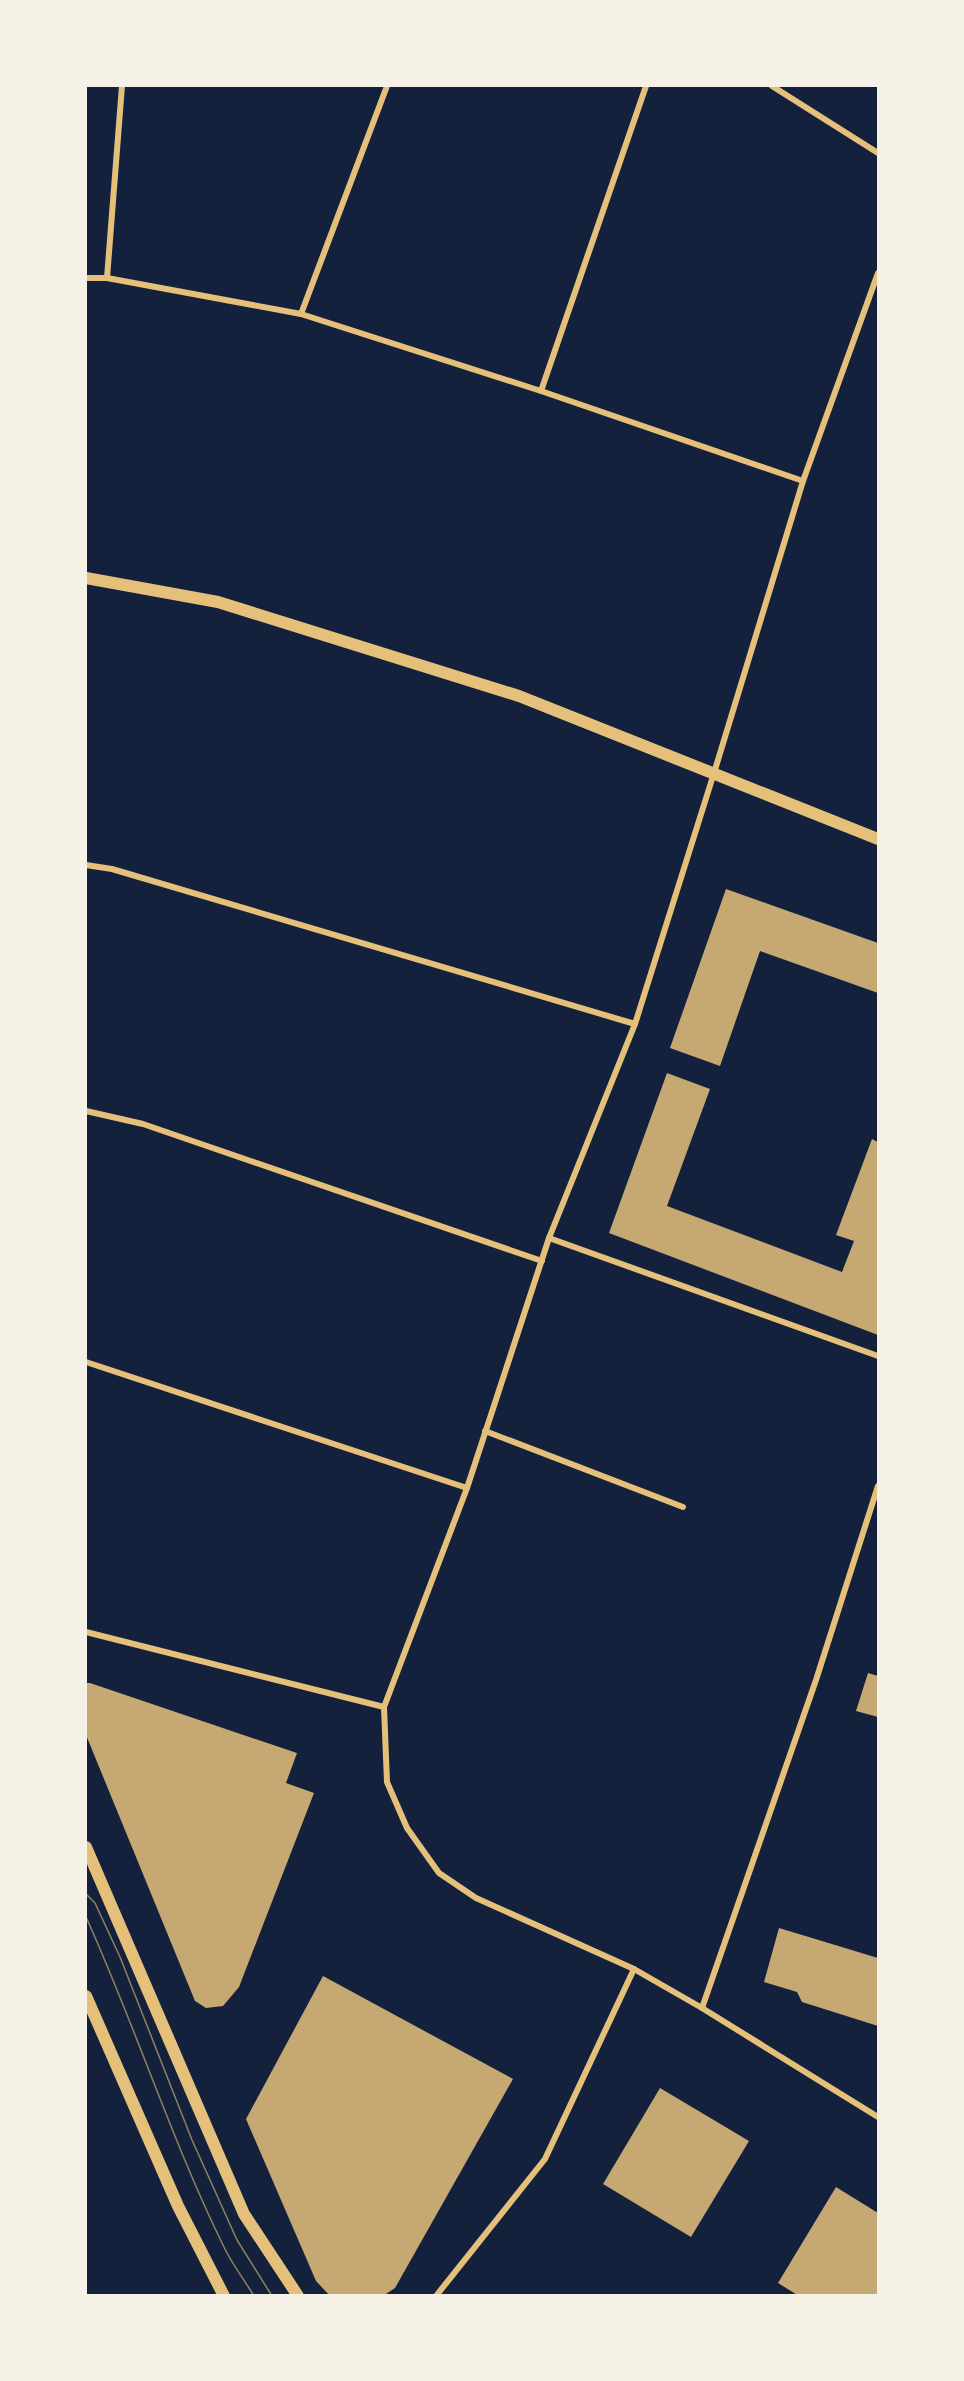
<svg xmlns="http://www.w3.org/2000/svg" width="964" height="2381" viewBox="0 0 964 2381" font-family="Helvetica,sans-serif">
<rect width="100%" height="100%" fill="#14213d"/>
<g fill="#c6a872">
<polygon points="726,889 878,943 878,993 760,951 720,1066 670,1048"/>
<polygon points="667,1073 710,1089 667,1206 842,1272 854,1241 836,1235 872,1139 878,1142 878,1335 609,1233"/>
<polygon points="868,1673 878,1676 878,1717 856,1711"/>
<polygon points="86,1683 90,1683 297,1753 286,1783 314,1793 239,1987 223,2006 206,2008 195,2001 86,1735"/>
<polygon points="779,1928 878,1958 878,2026 802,2002 797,1992 764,1982"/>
<polygon points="323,1976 513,2079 395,2288 383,2296 330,2296 316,2281 246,2119"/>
<polygon points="660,2088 749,2141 691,2237 603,2184"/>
<polygon points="836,2187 878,2213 878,2296 799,2296 778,2283"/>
</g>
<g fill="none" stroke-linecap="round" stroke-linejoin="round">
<g stroke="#e5c07b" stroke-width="6">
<polyline points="772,86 878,153"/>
<polyline points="878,273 803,481 714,773 635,1024 549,1238 467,1488 384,1707 387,1782 407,1828 439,1873 476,1898 634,1969 702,2008 878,2117"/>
<polyline points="86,278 107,278 301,314 541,391 803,481"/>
<polyline points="107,278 122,86"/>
<polyline points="301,314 387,86"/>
<polyline points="541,391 646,86"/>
<polyline points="86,865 112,869 635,1024"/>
<polyline points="86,1111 143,1124 542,1261"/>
<polyline points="549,1238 878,1356"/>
<polyline points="86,1362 467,1488"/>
<polyline points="485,1431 683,1507"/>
<polyline points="86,1632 384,1707"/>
<polyline points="702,2008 816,1680 878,1486"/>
<polyline points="436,2296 545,2159 634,1969"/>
</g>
<g stroke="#e5c07b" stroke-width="12">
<polyline points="86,578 218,602 519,696 878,839"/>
<polyline points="86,1847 244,2214 298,2296"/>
<polyline points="86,1996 178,2206 224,2296"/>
</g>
<g stroke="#918062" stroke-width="1.5">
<polyline points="86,1894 95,1903 120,1957 192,2140 237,2240 272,2296"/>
<path d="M86,1917c49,108 85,222 137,328 8,18 21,34 31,51"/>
</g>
</g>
<rect width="964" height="2381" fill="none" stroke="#f6f1e7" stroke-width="174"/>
</svg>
